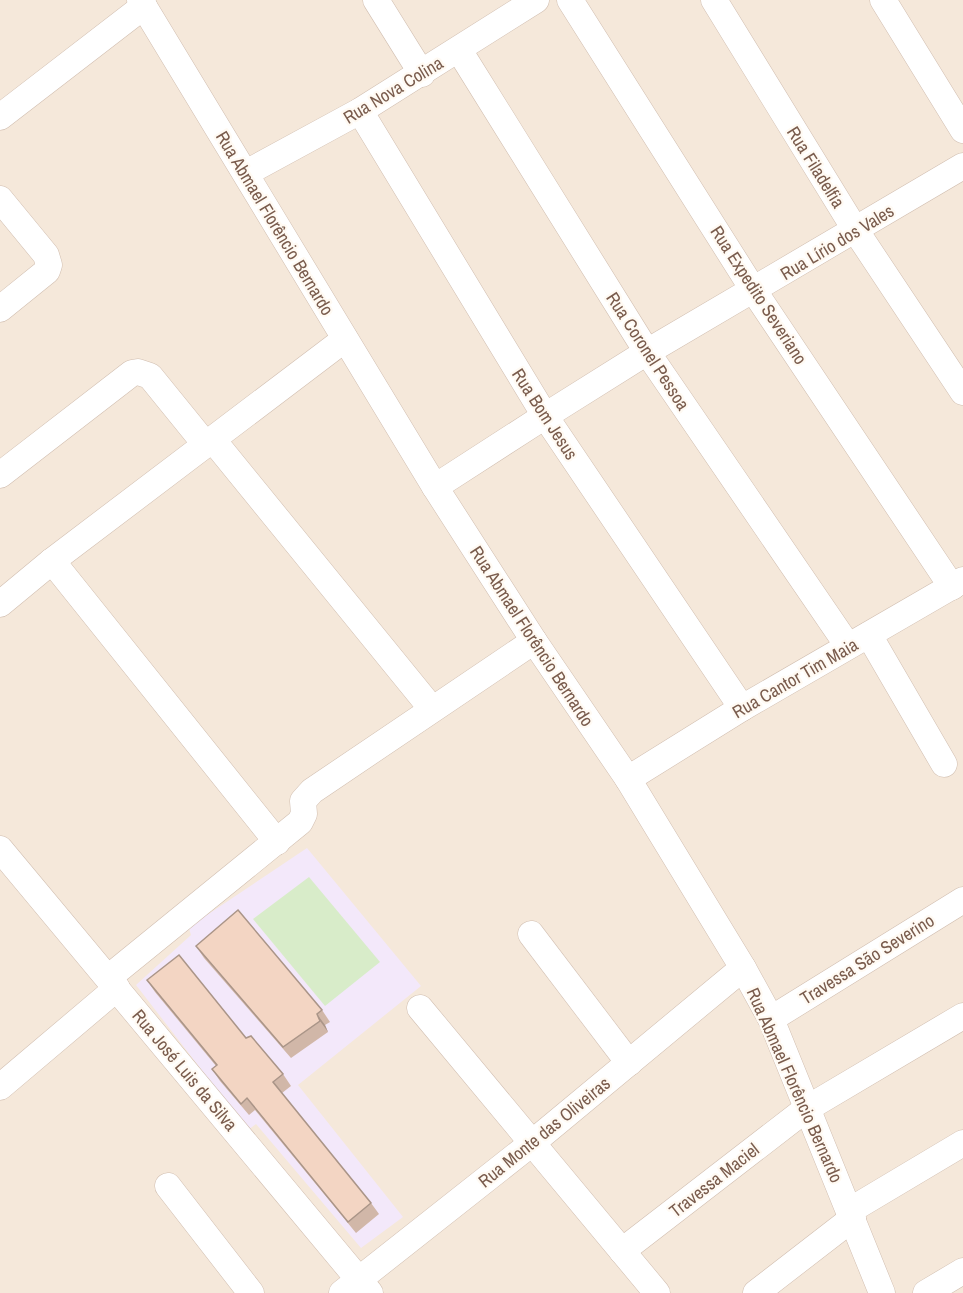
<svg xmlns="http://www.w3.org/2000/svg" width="963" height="1293" viewBox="0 0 963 1293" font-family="'Archivo Narrow',sans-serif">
<rect width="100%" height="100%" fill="#fdf6ec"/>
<rect fill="#f5e8da" x="0" y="0" width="963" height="1293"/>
<polygon fill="#f3e8fa" points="307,848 421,986 298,1085 403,1217 361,1248 256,1124 248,1130 136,985 191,935 188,925 210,913"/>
<polygon fill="#d8ecc9" points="309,877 380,962 325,1006 253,919"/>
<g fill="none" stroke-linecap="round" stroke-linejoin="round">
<defs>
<g id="street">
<polyline points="140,0 435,487 534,641 628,779 743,968 771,1019 882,1293"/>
<polyline points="376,0 422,74"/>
<polyline points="570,0 754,291 952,587"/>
<polyline points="714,0 856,231 963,392"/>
<polyline points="883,0 963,130"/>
<polyline points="459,50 647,352 848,646"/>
<polyline points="360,111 545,416 742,708"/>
<polyline points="0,117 144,6"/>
<polyline points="246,173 360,111 536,0"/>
<polyline points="0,199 46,255 49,265 47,271 0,309"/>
<polyline points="213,440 432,709"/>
<polyline points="0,475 132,373 138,372 150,376 206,445"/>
<polyline points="435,487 545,416 647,352 963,166"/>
<polyline points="52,561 277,842"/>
<polyline points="0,604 52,561 345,339"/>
<polyline points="869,635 944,764"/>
<polyline points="628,779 742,708 963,580"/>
<polyline points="0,849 370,1293"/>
<polyline points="531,934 629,1063"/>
<polyline points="108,978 300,822 304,814 303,801 312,791 534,641"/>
<polyline points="420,1008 657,1293"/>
<polyline points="771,1019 963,900"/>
<polyline points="0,1087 117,988"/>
<polyline points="168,1186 251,1293"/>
<polyline points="849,1211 963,1143"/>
<polyline points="622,1251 806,1109 963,1016"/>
<polyline points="342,1293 532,1143 743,968"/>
<polyline points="756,1293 853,1218"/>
<polyline points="926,1293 963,1271"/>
</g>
</defs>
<use href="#street" stroke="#d1beb0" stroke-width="27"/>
<use href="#street" stroke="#fff" stroke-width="26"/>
</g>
<g fill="#d1b7a8">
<polygon points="196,946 322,1010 330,1022 325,1025 328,1032 291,1058 204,958"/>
<polygon points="147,980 246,1038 283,1074 291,1086 282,1093 371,1203 379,1214 356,1233 255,1110 249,1115 220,1081 212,1069 216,1066 155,992"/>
</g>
<polygon fill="#aa9588" points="317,1014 325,1025 328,1032 320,1021"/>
<g fill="#f3d5c3" stroke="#aa9588" stroke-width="1.5">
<polygon points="238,910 322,1010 317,1014 320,1021 283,1047 196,946"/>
<polygon points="179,955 246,1038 251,1036 283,1074 273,1082 371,1203 348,1222 247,1098 241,1104 212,1069 217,1065 147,980"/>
</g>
<g text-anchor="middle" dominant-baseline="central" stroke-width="4.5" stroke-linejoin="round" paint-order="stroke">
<g font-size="18" fill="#7a5c4d" stroke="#fffaf3">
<text transform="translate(393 90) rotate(-31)">Rua Nova Colina</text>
<text transform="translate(816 167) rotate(58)">Rua Filadelfia</text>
<text transform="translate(275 223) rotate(59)">Rua Abmael Florêncio Bernardo</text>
<text transform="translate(837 242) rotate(-31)">Rua Lírio dos Vales</text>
<text transform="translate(759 295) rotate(57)">Rua Expedito Severiano</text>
<text transform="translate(648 351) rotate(57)">Rua Coronel Pessoa</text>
<text transform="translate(545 414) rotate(57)">Rua Bom Jesus</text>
<text transform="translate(532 636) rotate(57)">Rua Abmael Florêncio Bernardo</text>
<text transform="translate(795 678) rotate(-30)">Rua Cantor Tim Maia</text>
<text transform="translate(867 959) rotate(-32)">Travessa São Severino</text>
<text transform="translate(185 1070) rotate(50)">Rua José Luis da Silva</text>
<text transform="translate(795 1085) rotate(66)">Rua Abmael Florêncio Bernardo</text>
<text transform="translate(544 1132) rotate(-39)">Rua Monte das Oliveiras</text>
<text transform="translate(714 1180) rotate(-38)">Travessa Maciel</text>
</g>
</g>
</svg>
